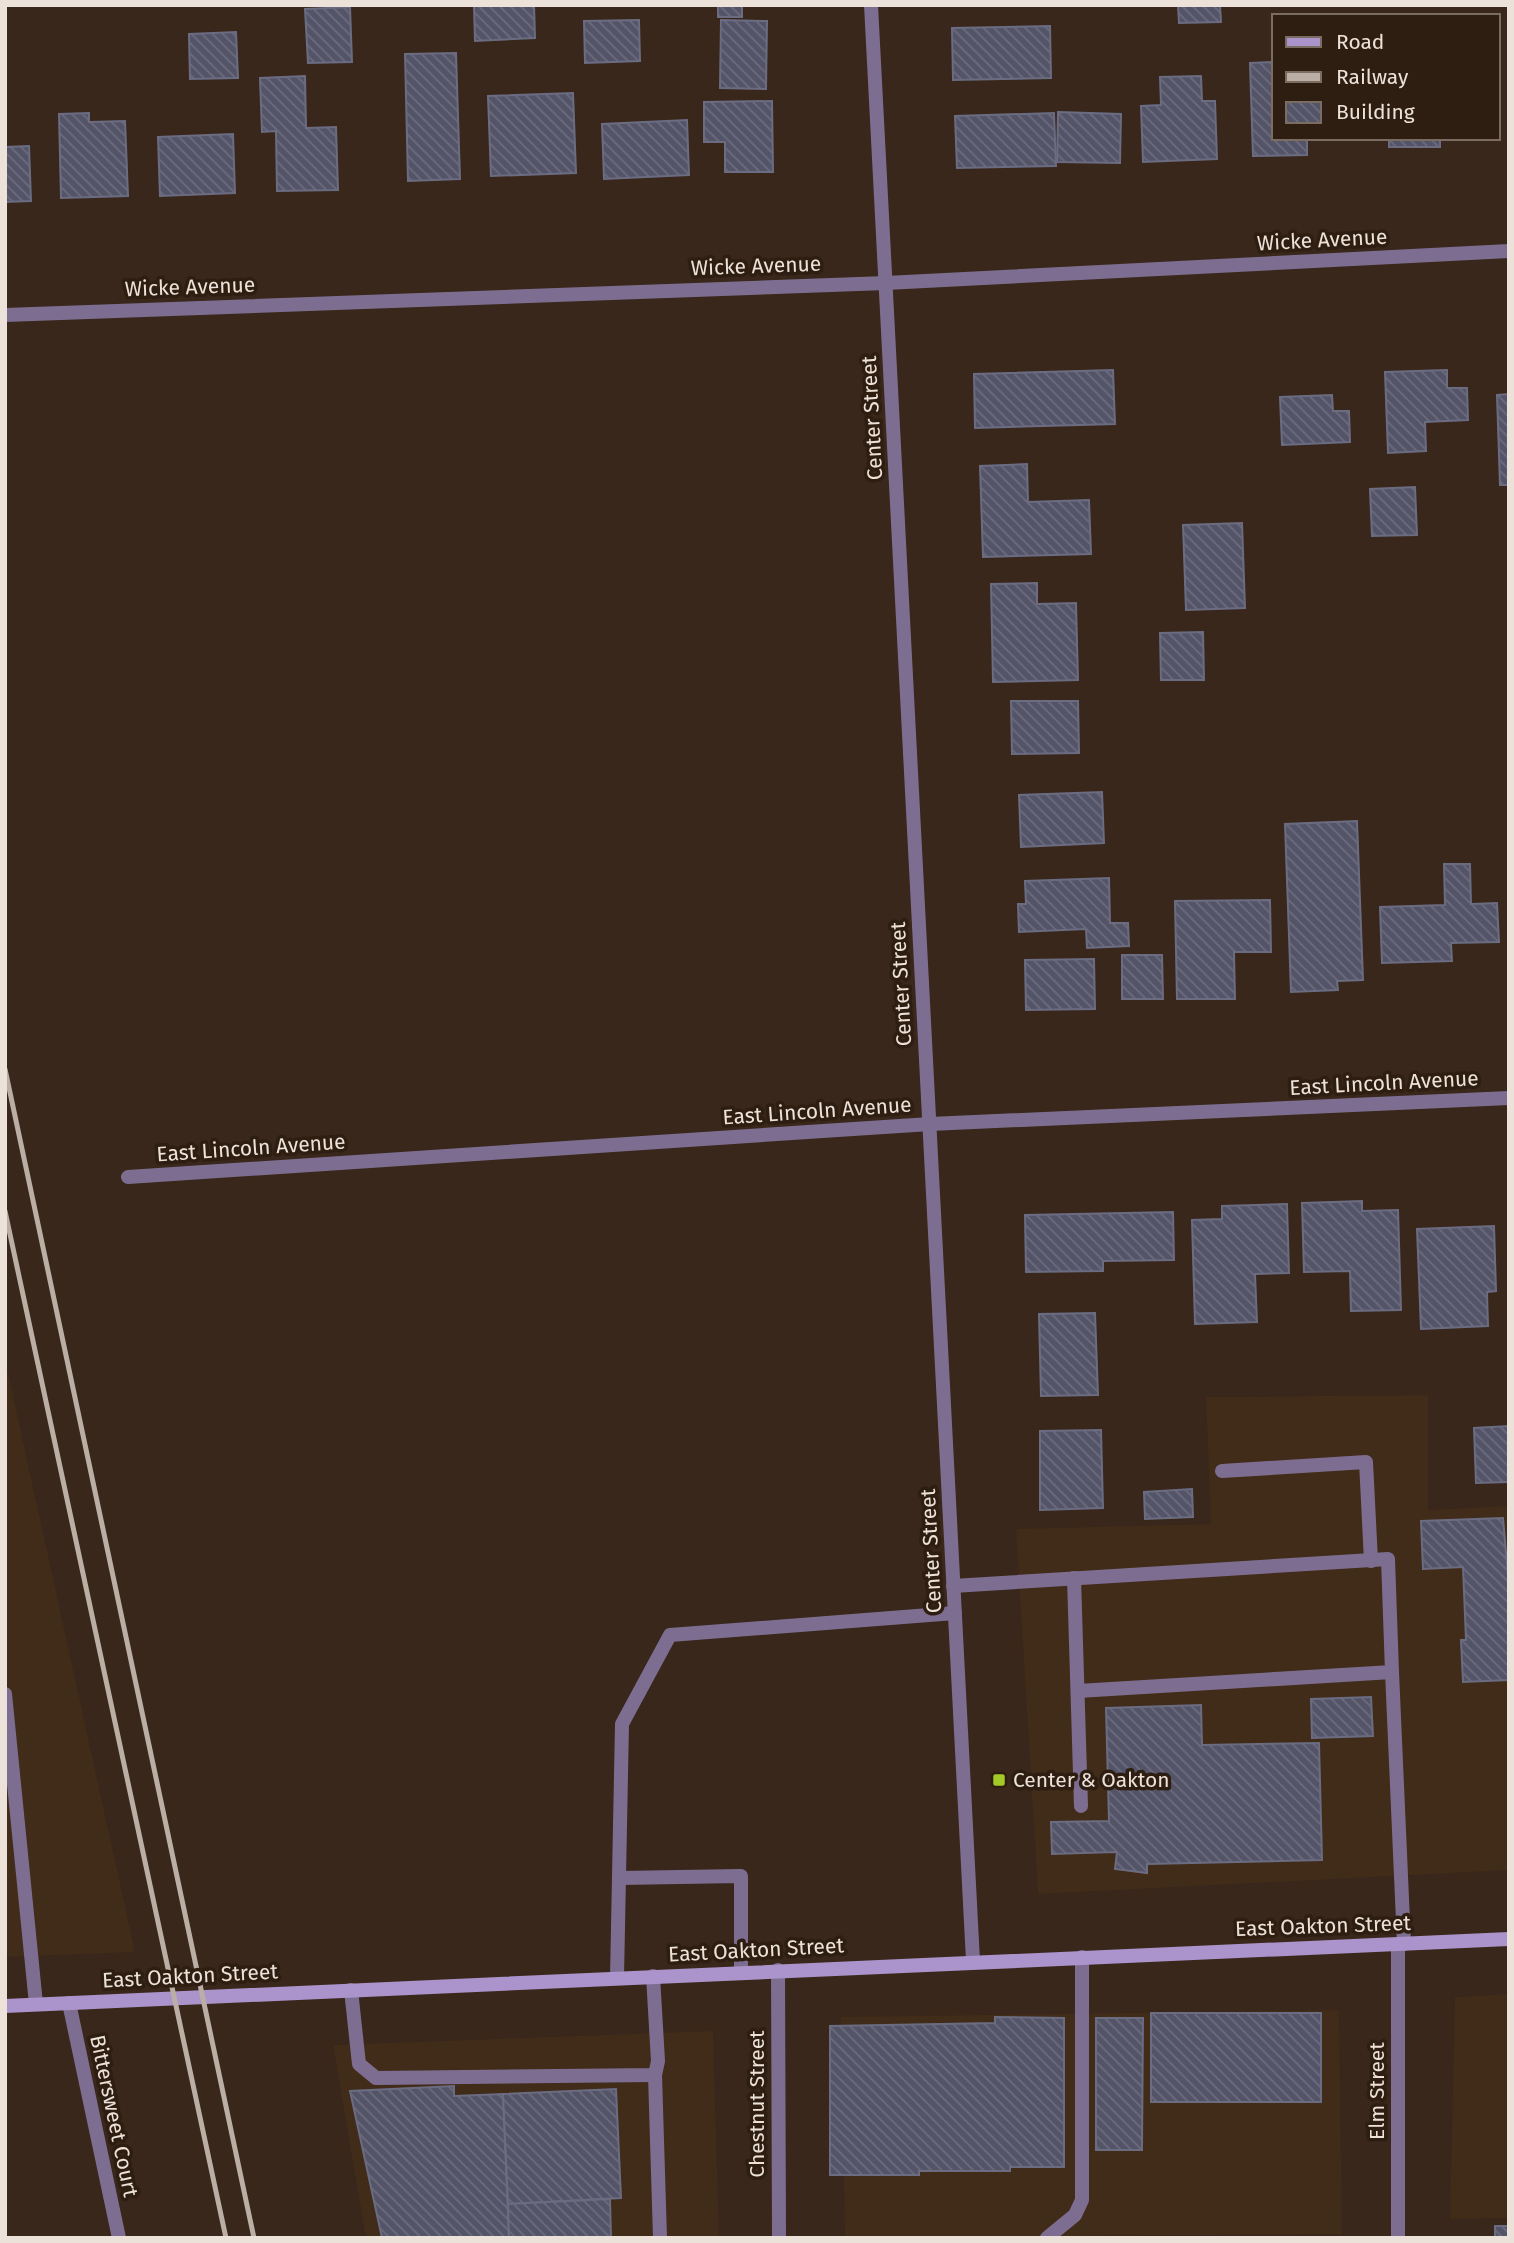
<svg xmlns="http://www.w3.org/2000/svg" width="1514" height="2243" viewBox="0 0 1514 2243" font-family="'Fira Sans',sans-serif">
<defs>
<pattern id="building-back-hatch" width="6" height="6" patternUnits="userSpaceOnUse" patternTransform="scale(1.75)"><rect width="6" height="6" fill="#545469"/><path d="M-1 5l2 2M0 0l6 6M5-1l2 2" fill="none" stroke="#6d6c7e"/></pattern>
</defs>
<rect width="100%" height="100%" fill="#38271a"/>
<g fill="#412b19">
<polygon points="5,1359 135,1952 5,1957"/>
<polygon points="1428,1395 1428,1510 1509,1506 1509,1870 1038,1894 1016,1529 1211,1524 1206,1397"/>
<polygon points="1509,1994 1509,2218 1450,2219 1455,1997"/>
<polygon points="1339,2010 1342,2234 845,2238 841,2017"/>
<polygon points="713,2031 719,2238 366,2238 333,2045"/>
</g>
<g fill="url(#building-back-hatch)" stroke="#6b6c82" stroke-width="2">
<polygon points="474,5 534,5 535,38 475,41"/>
<rect x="718" y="5" width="24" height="12"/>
<polygon points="1178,5 1220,5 1221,22 1179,23"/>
<polygon points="350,7 352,62 308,63 305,9"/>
<polygon points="639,20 640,61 585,63 584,21"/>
<polygon points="721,20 767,21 766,89 720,88"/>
<polygon points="1050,26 1051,78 953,80 952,28"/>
<polygon points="236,32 238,78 190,79 189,34"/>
<polygon points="456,53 460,179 408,181 405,54"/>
<polygon points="1274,62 1274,138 1307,138 1307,155 1253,156 1250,63"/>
<polygon points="305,76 306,128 336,127 338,190 277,191 276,131 262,132 260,78"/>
<polygon points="1201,76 1202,101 1215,101 1217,159 1143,162 1141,106 1161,105 1160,77"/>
<polygon points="573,93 576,173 491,176 488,96"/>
<polygon points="772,101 773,172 725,172 725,142 704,142 704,102"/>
<polygon points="1058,112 1121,114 1120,163 1057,162"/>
<polygon points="89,113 89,122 125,121 128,196 61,198 59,114"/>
<polygon points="1054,113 1056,166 957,168 955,116"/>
<polygon points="687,120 689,175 604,179 602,124"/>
<polygon points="233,134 235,193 160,196 158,137"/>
<rect x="1389" y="138" width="51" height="9"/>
<polygon points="29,146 31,201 5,202 5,147"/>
<polygon points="1113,370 1115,424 975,428 974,374"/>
<polygon points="1447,370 1447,388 1467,388 1468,420 1425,422 1426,451 1388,453 1385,372"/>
<polygon points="1509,394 1509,485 1500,485 1497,395"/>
<polygon points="1332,395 1333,411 1349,411 1350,442 1282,445 1280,397"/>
<polygon points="1027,464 1028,502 1089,500 1091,554 983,557 980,466"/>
<polygon points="1415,487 1417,535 1372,536 1370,489"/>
<polygon points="1242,523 1245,608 1186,610 1183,525"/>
<polygon points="1037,583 1037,604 1076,603 1078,680 993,682 991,584"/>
<polygon points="1203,632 1204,680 1161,680 1160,633"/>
<polygon points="1011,701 1078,701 1079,753 1012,754"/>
<polygon points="1102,792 1104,843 1021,847 1019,795"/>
<polygon points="1357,821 1363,980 1337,981 1338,990 1291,992 1285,824"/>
<polygon points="1444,864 1470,864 1471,904 1497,903 1499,942 1451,943 1452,961 1382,963 1380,907 1445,905"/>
<polygon points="1109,878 1110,923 1128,923 1129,946 1087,948 1086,929 1019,932 1018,904 1026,904 1025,881"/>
<polygon points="1270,900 1271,952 1234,952 1235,999 1177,999 1175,901"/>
<polygon points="1122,955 1162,955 1163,999 1122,999"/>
<polygon points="1094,959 1095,1009 1026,1010 1025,960"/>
<polygon points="1362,1201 1362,1211 1398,1210 1401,1310 1351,1311 1350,1271 1304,1272 1302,1203"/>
<polygon points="1287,1204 1289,1273 1255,1274 1257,1322 1195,1324 1192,1220 1222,1219 1222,1206"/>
<polygon points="1173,1212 1174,1260 1103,1261 1103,1271 1026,1272 1025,1215"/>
<polygon points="1494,1226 1496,1291 1487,1292 1488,1326 1421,1329 1417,1229"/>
<polygon points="1095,1313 1098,1395 1041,1396 1039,1314"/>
<polygon points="1509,1426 1509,1482 1476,1483 1474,1428"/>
<polygon points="1101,1430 1103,1508 1040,1510 1040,1431"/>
<polygon points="1192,1489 1193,1517 1145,1519 1144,1492"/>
<polygon points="1503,1518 1509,1588 1509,1680 1463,1682 1461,1640 1466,1640 1463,1567 1423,1569 1421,1521"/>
<polygon points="1371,1697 1373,1736 1312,1738 1311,1699"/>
<polygon points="1201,1705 1202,1745 1319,1743 1322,1860 1147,1864 1147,1873 1115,1869 1117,1852 1052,1854 1051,1822 1109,1821 1106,1708"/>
<rect x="1151" y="2013" width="170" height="89"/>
<polygon points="995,2017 1064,2018 1064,2167 1010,2167 1010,2171 919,2171 919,2175 830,2175 830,2026 995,2023"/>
<polygon points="1096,2018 1143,2018 1142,2150 1096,2150"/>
<polygon points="454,2086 454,2096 503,2094 509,2238 382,2238 350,2091"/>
<polygon points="616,2089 621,2198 508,2204 503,2094"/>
<polygon points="610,2199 611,2238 509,2238 508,2204"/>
<rect x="1495" y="2226" width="14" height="12"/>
</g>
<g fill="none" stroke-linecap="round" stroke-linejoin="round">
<g stroke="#7d6e91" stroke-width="14">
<polyline points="1222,1471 1366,1462 1371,1561"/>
<polyline points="1074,1578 1081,1806"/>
<polyline points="953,1586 1388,1559 1392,1672 1078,1691"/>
<polyline points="1392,1672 1404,1944"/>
<polyline points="5,1694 36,2004"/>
<polyline points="619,1878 741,1876 741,1972"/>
<polyline points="617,1978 622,1724 670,1635 955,1613"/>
<polyline points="351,1990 359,2064 376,2078 655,2075 658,2061 653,1976"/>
<polyline points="655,2075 660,2238"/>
<polyline points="1047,2238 1075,2215 1082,2200 1082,1957"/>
</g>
<g stroke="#7d6e91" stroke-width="14">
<polyline points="871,5 973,1961"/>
<polyline points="5,315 886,283 1509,251"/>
<polyline points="128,1177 930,1124 1509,1098"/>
<polyline points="778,1970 779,2238"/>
<polyline points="69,2003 119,2238"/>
<polyline points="1398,2238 1398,1945"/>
</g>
<polyline stroke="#ab94cb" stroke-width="14" points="5,2006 1509,1939"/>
<g stroke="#bbaea4" stroke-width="5">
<polyline points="5,1069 254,2238"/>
<polyline points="5,1211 226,2238"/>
</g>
</g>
<rect fill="#a2c928" stroke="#2e1e11" stroke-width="2.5" x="992" y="1773" width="14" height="14" rx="3.5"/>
<g text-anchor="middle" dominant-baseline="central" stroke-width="7" stroke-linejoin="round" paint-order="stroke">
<g font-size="21" fill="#ede2d9" stroke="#2e1e11">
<text transform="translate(1322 240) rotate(-3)">Wicke Avenue</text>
<text transform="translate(756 266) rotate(-2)">Wicke Avenue</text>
<text transform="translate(190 287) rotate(-2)">Wicke Avenue</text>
<text transform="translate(872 418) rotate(-93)">Center Street</text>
<text transform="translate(901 984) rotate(-93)">Center Street</text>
<text transform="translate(1384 1083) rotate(-3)">East Lincoln Avenue</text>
<text transform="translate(817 1111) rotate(-4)">East Lincoln Avenue</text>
<text transform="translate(251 1148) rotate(-4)">East Lincoln Avenue</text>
<text transform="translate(931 1551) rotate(-93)">Center Street</text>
<text transform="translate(1323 1926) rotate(-2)">East Oakton Street</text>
<text transform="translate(756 1950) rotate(-3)">East Oakton Street</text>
<text transform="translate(190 1976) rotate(-3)">East Oakton Street</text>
<text transform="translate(1377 2091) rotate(-90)">Elm Street</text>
<text transform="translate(757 2104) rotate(-90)">Chestnut Street</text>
<text transform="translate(114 2116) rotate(78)">Bittersweet Court</text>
</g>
<g font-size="21" fill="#ede2d9" stroke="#2e1e11" text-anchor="start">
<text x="1013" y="1780">Center &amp; Oakton</text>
</g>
</g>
<rect width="1514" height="2243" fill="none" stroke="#ede2d9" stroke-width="14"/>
<rect x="1272" y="14" width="228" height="126" fill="#2e1e11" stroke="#7a6c61" stroke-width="2"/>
<rect x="1286" y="37" width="35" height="10" fill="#ab94cb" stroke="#7a6c61" stroke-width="2"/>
<text x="1336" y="49" font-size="21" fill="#ede2d9">Road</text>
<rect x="1286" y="72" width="35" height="10" fill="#bbaea4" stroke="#7a6c61" stroke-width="2"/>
<text x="1336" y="84" font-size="21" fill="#ede2d9">Railway</text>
<rect x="1286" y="102" width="35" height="21" fill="url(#building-back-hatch)" stroke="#7a6c61" stroke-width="2"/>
<text x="1336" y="119" font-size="21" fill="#ede2d9">Building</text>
</svg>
